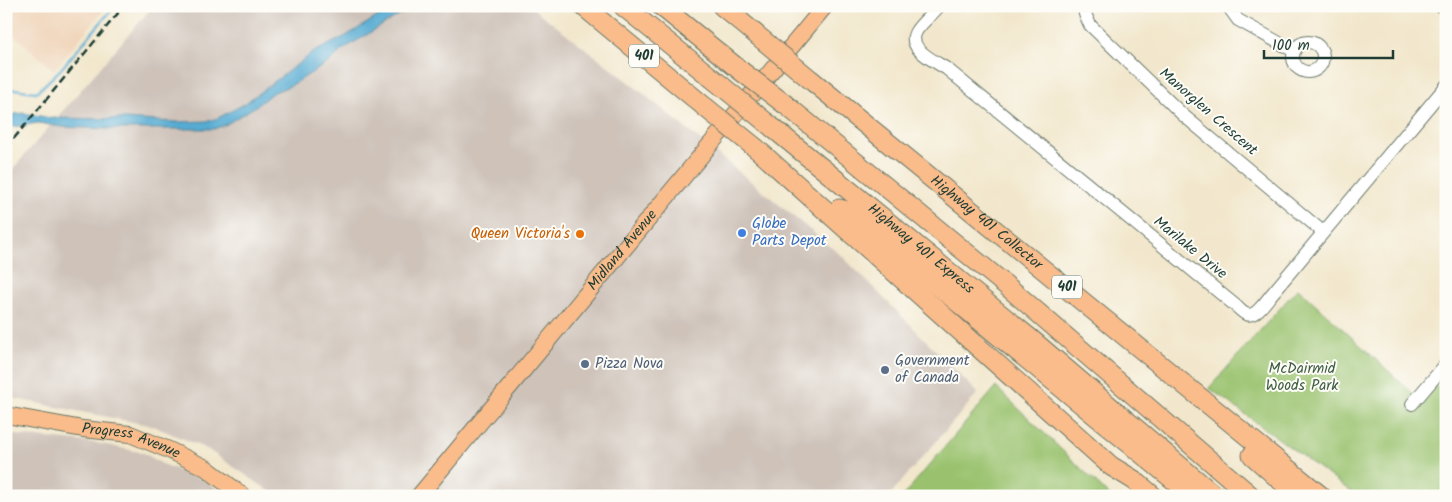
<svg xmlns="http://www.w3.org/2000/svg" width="1452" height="502" viewBox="0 0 1452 502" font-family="Kalam,sans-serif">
<rect width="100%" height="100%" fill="#fdfcf7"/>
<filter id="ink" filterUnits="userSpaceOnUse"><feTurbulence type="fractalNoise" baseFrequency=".02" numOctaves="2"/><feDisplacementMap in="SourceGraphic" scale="10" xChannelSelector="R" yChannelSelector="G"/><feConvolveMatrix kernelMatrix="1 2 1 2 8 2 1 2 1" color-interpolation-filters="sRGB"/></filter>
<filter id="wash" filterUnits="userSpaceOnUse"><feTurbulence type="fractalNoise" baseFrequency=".0096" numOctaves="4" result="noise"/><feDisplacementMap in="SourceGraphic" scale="20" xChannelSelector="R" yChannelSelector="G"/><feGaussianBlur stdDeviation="1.12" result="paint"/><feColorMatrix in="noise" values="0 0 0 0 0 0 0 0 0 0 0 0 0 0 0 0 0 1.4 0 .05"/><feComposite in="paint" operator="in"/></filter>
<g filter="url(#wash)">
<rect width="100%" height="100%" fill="#f2e7cc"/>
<polygon fill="#f0d6bc" points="6,6 107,6 54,70 6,28"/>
<g fill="#cec2b9">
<polygon points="153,6 530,6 624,78 843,257 978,393 889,496 277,496 207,449 153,426 6,397 6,177"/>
<polygon points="6,434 97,443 144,453 162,464 208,482 225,496 6,496"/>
</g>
<g fill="#9ac26e" stroke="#5c8051">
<polygon points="1298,288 1420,400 1435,386 1446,395 1446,496 1357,496 1209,388"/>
<polygon points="996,387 1110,496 903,496"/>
</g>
<polygon fill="#56abd2" stroke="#3a7483" points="395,6 416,6 394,18 342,50 329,62 292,85 272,93 256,106 225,125 214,129 111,129 62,127 38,123 14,127 6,125 6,115 24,113 51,118 125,119 175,122 208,121 218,118 244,104 314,52 346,36"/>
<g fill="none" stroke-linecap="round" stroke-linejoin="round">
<path stroke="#56abd2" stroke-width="2.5" d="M6,90c9,-3 21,2 31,2l23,-22 55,-64"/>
</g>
</g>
<g filter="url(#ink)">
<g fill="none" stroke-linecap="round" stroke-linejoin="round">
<defs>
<g id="minor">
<path d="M939,6c-7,9 -16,15 -22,24 -13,18 18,31 30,39l289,237c3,3 7,7 10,8 9,4 20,-13 25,-19l175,-209"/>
<polyline points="1084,6 1085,14 1090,25 1183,115 1323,232"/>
<polyline points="1230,6 1230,9 1238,20 1294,51"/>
<polyline points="1441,6 1446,10"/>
<circle cx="1308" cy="57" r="15"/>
<polyline points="1412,404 1446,364"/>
</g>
<g id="major">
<path id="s1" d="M6,415l77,14 47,5 39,16 37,18 37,28"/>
<path id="s2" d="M419,496l406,-490"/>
</g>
<g id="highway">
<polyline points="583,6 705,107"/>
<polyline points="623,6 723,87"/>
<polyline points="661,6 741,71"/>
<polyline points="722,6 764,41"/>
<path id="s3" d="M811,80l510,416"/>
<polyline points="786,105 1008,287 1251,496"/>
<path id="s4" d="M773,128l259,212 183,156"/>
<polyline points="757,149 1111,466 1134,480 1153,496"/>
<polyline points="839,209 847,211 1193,496"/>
<polyline points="1252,455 1298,496"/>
</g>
</defs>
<use href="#minor" stroke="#697869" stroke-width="14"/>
<use href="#major" stroke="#697869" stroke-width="18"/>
<use href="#highway" stroke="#697869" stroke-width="21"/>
<use href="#minor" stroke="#fff" stroke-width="12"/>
<use href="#major" stroke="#fabc8b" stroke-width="16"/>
<use href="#highway" stroke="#fabc8b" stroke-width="19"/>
<polyline stroke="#1f3d34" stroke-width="2.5" stroke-dasharray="8 4" stroke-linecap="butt" points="6,148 124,6"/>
<defs>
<g id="highway-bridge">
<polyline points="764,41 811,80"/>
<polyline points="741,71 786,105"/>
<polyline points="723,87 773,128"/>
<polyline points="705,107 757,149"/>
</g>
</defs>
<use href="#highway-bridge" stroke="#697869" stroke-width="21" stroke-linecap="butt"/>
<use href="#highway-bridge" stroke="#fabc8b" stroke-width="19"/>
</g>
</g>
<circle fill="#3f7fe0" stroke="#fdfcf7" stroke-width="2" cx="742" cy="233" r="5"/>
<circle fill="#e8710a" stroke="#fdfcf7" stroke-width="2" cx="580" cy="234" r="5"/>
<g fill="#5c6f8a" stroke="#fdfcf7" stroke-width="2">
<circle cx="585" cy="364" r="5"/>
<circle cx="885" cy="370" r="5"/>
</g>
<g text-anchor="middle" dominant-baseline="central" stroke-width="4" stroke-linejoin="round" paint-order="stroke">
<g fill="#fdfcf7" stroke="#62766e" stroke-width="1">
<rect x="629" y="44.5" width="30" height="23" rx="4"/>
<rect x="1052" y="275.5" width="30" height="23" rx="4"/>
</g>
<g font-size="14" font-weight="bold" fill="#1f3d34">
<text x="644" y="56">401</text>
<text x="1067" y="287">401</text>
</g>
<g font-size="15" fill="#1f3d34" stroke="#fdfcf7">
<text transform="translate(1208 112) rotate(41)">Manorglen Crescent</text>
<text stroke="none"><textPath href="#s3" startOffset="226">Highway 401 Collector</textPath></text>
<text transform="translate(1190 248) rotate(39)">Marilake Drive</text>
<text stroke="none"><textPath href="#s4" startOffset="191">Highway 401 Express</textPath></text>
<text stroke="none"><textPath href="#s2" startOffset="319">Midland Avenue</textPath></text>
<text stroke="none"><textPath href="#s1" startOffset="128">Progress Avenue</textPath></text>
</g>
<g font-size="15" fill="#366cbe" stroke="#fdfcf7" text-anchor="start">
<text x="752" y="224">Globe<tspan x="752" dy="17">Parts Depot</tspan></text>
</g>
<g font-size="15" fill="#c56008" stroke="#fdfcf7" text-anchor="end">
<text x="570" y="234">Queen Victoria's</text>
</g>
<g font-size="15" fill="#4e5e75" stroke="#fdfcf7" text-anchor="start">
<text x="895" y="361">Government<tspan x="895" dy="17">of Canada</tspan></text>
<text x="595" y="364">Pizza Nova</text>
</g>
<g font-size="15" fill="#3e5e42" stroke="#fdfcf7">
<text x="1302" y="369">McDairmid<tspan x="1302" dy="17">Woods Park</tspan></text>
</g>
</g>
<rect width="1452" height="502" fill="none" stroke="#fdfcf7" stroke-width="25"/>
<path d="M1264 50v8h129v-8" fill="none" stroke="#1f3d34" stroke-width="2.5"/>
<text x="1272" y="50" font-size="15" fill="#1f3d34" stroke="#fdfcf7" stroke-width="4" paint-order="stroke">100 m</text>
</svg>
